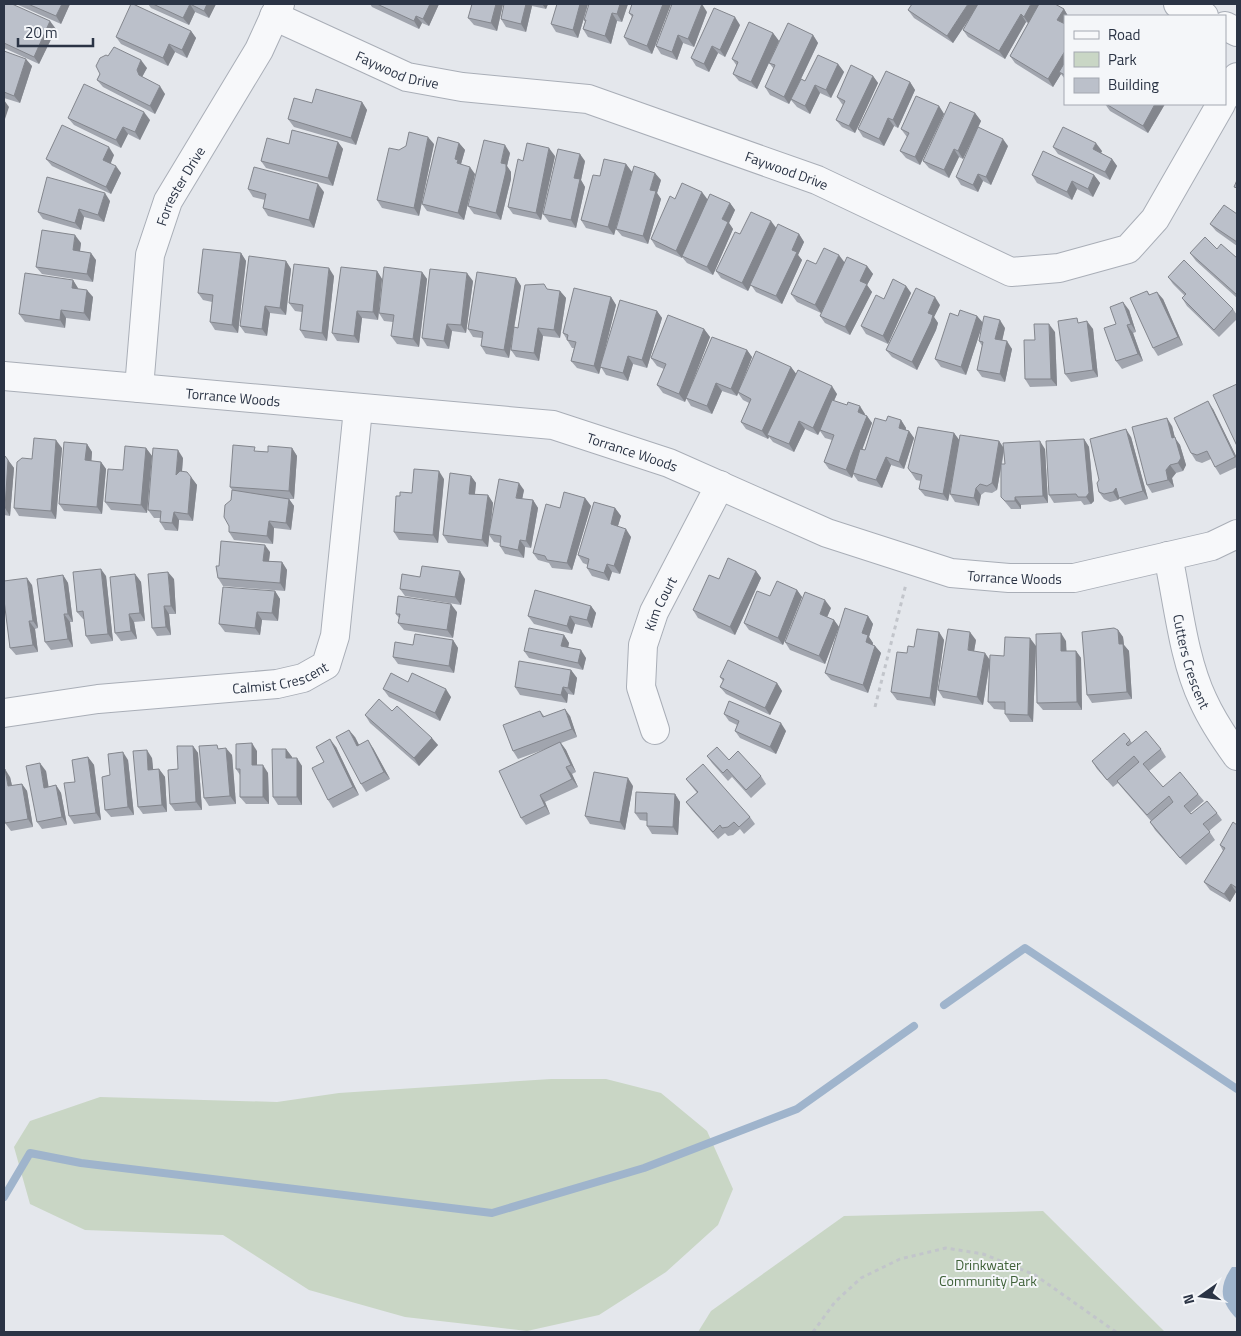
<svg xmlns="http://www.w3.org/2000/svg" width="1241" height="1336" viewBox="0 0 1241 1336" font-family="'Titillium Web',sans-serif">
<rect width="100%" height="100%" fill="#e4e7ec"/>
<g fill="#c9d6c5">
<polygon points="551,1079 606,1079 661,1093 707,1131 733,1189 718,1225 666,1272 599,1315 527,1331 405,1317 309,1290 223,1235 85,1230 30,1204 14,1147 30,1121 100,1097 277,1102 339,1093"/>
<polygon points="1043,1211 1165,1332 698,1332 711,1311 844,1216"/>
</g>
<path fill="#9fb4cc" d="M1232,1267h5v52c-17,-17 -19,-32 -5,-52z"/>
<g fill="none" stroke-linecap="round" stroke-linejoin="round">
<g stroke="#9fb4cc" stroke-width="8">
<polyline points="944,1005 1025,948 1237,1089"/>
<polyline points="4,1197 30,1153 81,1163 492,1213 644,1168 797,1109 914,1026"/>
</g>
<defs>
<g id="minor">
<polyline points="1178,4 1204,16"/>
<path id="s1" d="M274,16l133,61 55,10 126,12 229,81 194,92 48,-4 69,-19 27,-30 66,-115"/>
<polyline points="1225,26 1237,32"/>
<polyline points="1225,97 1237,77"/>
<path id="s2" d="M139,388l11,-133 18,-54 91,-151 21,-46"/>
<path id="s3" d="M1168,556c10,46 15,102 35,144 9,20 21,38 34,56"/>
<path id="s4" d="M4,713l94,-14 179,-15 26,-6 23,-13 9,-29 23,-227"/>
<path id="s5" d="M655,730l-14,-43 2,-42 11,-33 66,-127"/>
</g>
<g id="tertiary">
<path id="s6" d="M4,376l549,49 116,38 158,70 124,40 58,5h65l138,-32 25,-12"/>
</g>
</defs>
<use href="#minor" stroke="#a9aeb7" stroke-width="30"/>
<use href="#tertiary" stroke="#a9aeb7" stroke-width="30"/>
<g stroke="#c2c5cb" stroke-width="3" stroke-dasharray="4 4" stroke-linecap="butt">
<polyline points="875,707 906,584"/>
<polyline points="813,1332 835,1302 861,1278 900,1259 946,1248 983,1254 1035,1275 1116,1332"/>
</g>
<use href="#minor" stroke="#f7f8fa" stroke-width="28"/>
<use href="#tertiary" stroke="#f7f8fa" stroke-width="28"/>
</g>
<g fill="#a1a5ae" fill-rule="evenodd">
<polygon points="4,4 56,29 39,64 4,48"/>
<polygon points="16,4 70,4 61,24"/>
<polygon points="148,4 216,4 209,18 195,12 189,25 151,8"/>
<polygon points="370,4 439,4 429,26 422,23 419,29 372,7"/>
<polygon points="503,4 497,31 474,25 468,18"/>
<polygon points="504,4 548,4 546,9 532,6 526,32 506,27 501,19"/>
<polygon points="556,4 588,4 578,38 556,32 551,24 557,5"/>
<polygon points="628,4 622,22 617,21 611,44 588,37 583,29 585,22 584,20"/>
<polygon points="671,4 652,54 629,45 624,37 632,17 629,13"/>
<polygon points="1064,9 1068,16 1065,16 1065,79 1061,74 1053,87 1015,63 1010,56 1028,23 1026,22 1005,59 968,37 963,30 969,19 953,43 914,18 908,10"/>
<polygon points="707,12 694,47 683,43 677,60 661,54 656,46"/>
<polygon points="740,25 725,57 718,53 709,72 696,66 691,58"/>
<polygon points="191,31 196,38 187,58 175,52 168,66 121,44 116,37"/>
<polygon points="773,33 779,41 757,89 739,81 733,74 737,66 732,59"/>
<polygon points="813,35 818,43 801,79 805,81 838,64 844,72 831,98 820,93 810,114 797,107 791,100 789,104 770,95 765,87 774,69 769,63"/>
<polygon points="4,51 32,66 20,103 4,98"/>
<polygon points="108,56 147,68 142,77 165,94 155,114 103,87 97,80"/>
<polygon points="873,76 878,83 855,133 842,127 836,120 843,105 842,104 837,97"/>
<polygon points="910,82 915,90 898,128 894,126 884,146 863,137 858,129"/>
<polygon points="362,102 367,110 356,145 294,127 288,119 312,103"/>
<polygon points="1105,104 1165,104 1148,133 1110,111"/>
<polygon points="939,106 944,114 920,165 906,158 900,151 907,137 901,129"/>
<polygon points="975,113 981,121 963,159 959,157 949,178 929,168 923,161"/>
<polygon points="68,118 150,120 140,140 128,134 121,148 74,125"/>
<polygon points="338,142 343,149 333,186 266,168 261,161 289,144"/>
<polygon points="459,143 465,150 461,164 475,174 464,220 427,211 422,204"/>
<polygon points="434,144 419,216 382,208 377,200 399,150"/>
<polygon points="1008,146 991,185 983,181 978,192 961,185 956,177"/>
<polygon points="1053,147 1102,151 1101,153 1112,159 1117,166 1110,180 1058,154"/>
<polygon points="510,153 507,166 511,172 511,179 501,220 474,214 468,206"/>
<polygon points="114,155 110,163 121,173 111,194 52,166 46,159"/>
<polygon points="555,156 541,220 513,214 508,207 523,161"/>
<polygon points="585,161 581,180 585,187 576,228 549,222 543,214"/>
<polygon points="626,164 632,172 614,235 586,228 581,220 600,176"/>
<polygon points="1032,175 1094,175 1100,183 1093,197 1077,189 1072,200 1037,183"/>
<polygon points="661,180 657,193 661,199 648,244 622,236 616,229"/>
<polygon points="248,189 324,192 314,228 268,216 263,208 265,200 253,197"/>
<polygon points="675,199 707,199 730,203 735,210 729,223 733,229 713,275 687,263 682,257 682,258 656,247 651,239"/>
<polygon points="110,201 104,222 84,217 81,230 43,219 38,212"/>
<polygon points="1237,214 1237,246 1216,231 1210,224"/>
<polygon points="776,228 799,234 804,242 798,255 802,260 782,304 756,292 751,285 748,291 721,278 716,271 740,234"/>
<polygon points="81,243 80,251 96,260 93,282 42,274 36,267"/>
<polygon points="1217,249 1237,258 1237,298 1196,261 1190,253"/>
<polygon points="241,253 246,261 238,333 215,330 210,322 212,302 203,300 198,293"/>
<polygon points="286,261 291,269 286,315 270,313 267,336 245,333 240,326"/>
<polygon points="844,262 867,266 873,274 867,285 872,292 850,335 825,323 820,316 832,288 821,313 797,302 791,294 816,264"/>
<polygon points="377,271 382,279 378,320 362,318 359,343 337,341 332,333"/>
<polygon points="422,272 427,279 419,347 397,344 391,336 393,322 384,321 379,313"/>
<polygon points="334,276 327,341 305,338 300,330 302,312 295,311 289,303"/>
<polygon points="1168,277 1233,309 1237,315 1237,319 1219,337 1187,306 1182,298 1185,296 1173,284"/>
<polygon points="516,278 521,286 509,358 486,354 481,346 482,338 473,337 468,329"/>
<polygon points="73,280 78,289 93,297 90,321 66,318 65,328 25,322 19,314"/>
<polygon points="473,281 466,333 452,331 449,349 427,346 422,338"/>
<polygon points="906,286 911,293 888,344 866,334 861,326"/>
<polygon points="547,289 560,291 566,298 560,338 543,336 539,361 516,357 511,350 518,328"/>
<polygon points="1147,291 1150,295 1163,299 1183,345 1158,356 1153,348"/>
<polygon points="611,297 616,305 601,365 657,311 662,318 647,368 633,364 628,381 606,375 601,367 599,374 577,368 571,361 574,348 572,348 563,333"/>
<polygon points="940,305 934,317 938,323 936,330 917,370 892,357 886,350"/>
<polygon points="1129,310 1136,332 1133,333 1143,361 1122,369 1116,361 1116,324"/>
<polygon points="958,316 977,316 983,323 966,375 941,367 935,359"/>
<polygon points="1080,322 1093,329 1098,377 1071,382 1065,374"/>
<polygon points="1005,328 1002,340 1012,349 1005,382 982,377 977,370 982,346 979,341"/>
<polygon points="704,329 710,337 688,392 747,350 752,357 741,384 791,367 796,374 837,394 834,401 865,414 865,415 867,416 872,423 862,449 865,450 886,421 901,420 906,428 906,430 909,431 914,438 904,469 891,465 882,488 858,481 853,474 852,478 829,469 824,462 832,440 825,438 820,431 818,435 805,429 794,452 773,442 769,437 768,439 746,429 741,422 749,403 743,400 738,393 737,396 722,391 712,414 691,406 686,398 685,402 663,393 657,385 664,369 657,366 651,358"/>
<polygon points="1055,332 1057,386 1030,387 1025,379 1035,340"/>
<polygon points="1213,409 1237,458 1237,467 1220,475 1215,467 1211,459 1202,463 1196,461 1191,453"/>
<polygon points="1172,426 1175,438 1180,445 1186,465 1183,471 1176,473 1172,478 1174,487 1152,493 1147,485"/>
<path d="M954,433l5,7 40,1 5,7 41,1 3,54 -27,2v4h-10l-10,-12v-29l-4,22 -5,3 -7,-1 -4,3 -2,11 -24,-4 -5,-8 4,-22 -6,29 -23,-5 -6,-7 2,-8 -5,-1 -8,-12zM1004,450l1,14h-3z"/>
<polygon points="1131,437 1148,499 1125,505 1119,498 1118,500 1110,502 1104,499 1099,492"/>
<polygon points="1084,439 1089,447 1094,501 1091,504 1084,505 1081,501 1054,503 1049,495"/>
<polygon points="87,444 92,452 91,461 101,462 106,469 102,514 64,511 59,504"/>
<polygon points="62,448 56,519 19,516 14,508 32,459"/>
<polygon points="146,448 152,456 147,513 111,510 105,502 123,470"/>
<polygon points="292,448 297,456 294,499 289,499 294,506 291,530 274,528 273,544 234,540 229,532 232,490 230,487 258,451 268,452"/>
<polygon points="4,456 8,460 14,468 10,516 4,515"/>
<polygon points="183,458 182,472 191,477 197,485 193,521 179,520 178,531 165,530 160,522 160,518 154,518 148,510"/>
<polygon points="471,476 476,483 475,494 488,495 493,503 491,524 524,490 522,499 533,500 538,508 531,548 525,547 524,558 505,554 500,546 500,543 494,542 489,535 488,547 448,543 443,535"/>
<polygon points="444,479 438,543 399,540 394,532 412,493"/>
<polygon points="585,498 591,506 572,570 552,568 549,563 538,560 533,553 560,508"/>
<polygon points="615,508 621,516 618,526 631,537 620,574 612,572 609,581 592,576 587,568 588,565 583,563 578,555"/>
<polygon points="270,552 269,561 282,562 287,570 285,591 223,586 218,578 219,566"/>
<polygon points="756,571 761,578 735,635 698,618 693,610 719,579"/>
<polygon points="135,574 141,582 145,621 134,622 137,639 121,641 115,633"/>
<polygon points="63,575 68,583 73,622 70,622 73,647 51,650 45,642"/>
<polygon points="106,576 113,641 91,644 86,636 84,619 83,619 77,612"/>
<polygon points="420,577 465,579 461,605 405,596 400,589"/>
<polygon points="174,579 176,614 169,614 171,635 157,636 152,628"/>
<polygon points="32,585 38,628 35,629 38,652 16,655 10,648"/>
<polygon points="797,590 802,597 783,645 749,630 744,623 770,596"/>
<polygon points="275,591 280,599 278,621 262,620 260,635 225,632 219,624"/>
<polygon points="591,606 596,613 592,628 575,624 572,634 534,624 528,616"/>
<polygon points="831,608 827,617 834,620 839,627 825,664 790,650 785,642"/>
<polygon points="457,612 453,638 404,630 398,623 399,618 396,614"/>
<polygon points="868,616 873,624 869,637 873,643 873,645 875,646 881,653 868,693 831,680 825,673"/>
<polygon points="1118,630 1123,637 1124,645 1129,651 1132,699 1092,703 1087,695"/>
<polygon points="939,632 944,640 935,706 897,700 891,692 907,653 914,647"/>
<polygon points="564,635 569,643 568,647 586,658 583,670 529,658 524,651"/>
<polygon points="453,640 458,648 454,673 398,664 393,657 413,645"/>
<polygon points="976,640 974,651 990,660 1036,646 1033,722 1010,722 1005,714 1005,710 994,709 988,702 990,662 983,705 943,698 938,690"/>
<polygon points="1066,641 1066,651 1076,651 1081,658 1082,710 1043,710 1037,703"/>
<polygon points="571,670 577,678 574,695 568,694 567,703 520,695 515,687"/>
<polygon points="720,677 777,683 782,691 770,715 726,694 720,687 723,681"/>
<polygon points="408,682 451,697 440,721 389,697 383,689"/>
<polygon points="392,711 438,745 419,766 370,723 365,715"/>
<polygon points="540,711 544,716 570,716 577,737 561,743 566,750 576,772 572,774 578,787 545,802 550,814 526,825 521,818 548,748 518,759 513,751"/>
<polygon points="724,714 786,731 776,754 740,738 735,731 737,725 729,721"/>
<polygon points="355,737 359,745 373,748 390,779 366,792 361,784"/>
<polygon points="1130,740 1132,743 1161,749 1166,757 1149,771 1163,787 1198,794 1204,801 1190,813 1191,814 1217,813 1222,820 1209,831 1215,840 1186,865 1155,830 1150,822 1151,821 1123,789 1118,783 1113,787 1097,769 1092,761"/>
<polygon points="193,746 198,753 202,810 175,811 170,804 178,769"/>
<polygon points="336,747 359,795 333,808 328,800 324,762"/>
<polygon points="220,748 232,755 236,804 209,806 204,798"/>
<polygon points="286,749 292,757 292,758 302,766 302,805 278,805 273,797"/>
<polygon points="257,751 257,765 268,773 269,804 246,804 240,797 240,775 236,769"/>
<polygon points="707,756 761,776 766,784 751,798 732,777 728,781 712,763"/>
<polygon points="88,757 94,765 101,820 74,824 69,816 75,782"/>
<polygon points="152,758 153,770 159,769 165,777 167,812 143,814 138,807"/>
<polygon points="128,760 134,815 111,817 105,810 110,775"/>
<polygon points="46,771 48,787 56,785 61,793 67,825 42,829 37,822"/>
<polygon points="10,777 12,786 22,784 27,791 33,827 11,831 5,823"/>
<polygon points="686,779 750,817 755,824 744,834 740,829 733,835 728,836 725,833 718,839 692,810 686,802 697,793"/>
<polygon points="633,786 625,830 590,824 585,816"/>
<polygon points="675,794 680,802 678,835 652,834 647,826 647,821 640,820 635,813"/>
<polygon points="1237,825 1237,892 1236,892 1230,902 1210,890 1204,882 1223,851 1220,845"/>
</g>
<g fill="#83868d">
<polygon points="62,4 70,4 61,24 56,16"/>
<polygon points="190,4 195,12 189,25 183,18"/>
<polygon points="207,4 216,4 209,18 204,11"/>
<polygon points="430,4 439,4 429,26 423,19"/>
<polygon points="496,4 503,4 497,31 491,23"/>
<polygon points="526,4 531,4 532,6 526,32 521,24"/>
<polygon points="542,4 548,4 546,9"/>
<polygon points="580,4 588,4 578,38 573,30"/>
<polygon points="620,4 628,4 622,22 617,14"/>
<polygon points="663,4 671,4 652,54 647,46"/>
<polygon points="702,4 707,12 694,47 688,39"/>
<polygon points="968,4 979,4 953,43 947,36"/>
<polygon points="1031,4 1041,4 1029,24 1024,17"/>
<polygon points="1064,9 1068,16 1065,16 1065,24 1063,27 1057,20"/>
<polygon points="612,13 617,21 611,44 605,36"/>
<polygon points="1021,14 1026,22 1005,59 999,51"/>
<polygon points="416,16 422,23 419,29 414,21"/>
<polygon points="735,17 740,25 725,57 720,50"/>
<polygon points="50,21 56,29 39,64 34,57"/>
<polygon points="191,31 196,38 187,58 182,50"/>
<polygon points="773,33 779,41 757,89 751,82"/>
<polygon points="678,35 683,43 677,60 672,52"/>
<polygon points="813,35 818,43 789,104 784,97"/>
<polygon points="169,44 175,52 168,66 163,58"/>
<polygon points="712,46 718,53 709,72 704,64"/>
<polygon points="1065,51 1065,68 1059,72 1061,74 1053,87 1048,79"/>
<polygon points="26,59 32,66 20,103 14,96"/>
<polygon points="141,60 147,68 142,77 139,75 137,70"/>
<polygon points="838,64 844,72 831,98 826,90"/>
<polygon points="873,76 878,83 855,133 849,126"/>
<polygon points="910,82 915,90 898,128 893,120"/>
<polygon points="815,85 820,93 810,114 805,106"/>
<polygon points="160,86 165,94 155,114 150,106"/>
<polygon points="4,100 9,107 4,122"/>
<polygon points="362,102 367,110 356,145 351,138"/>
<polygon points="1155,104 1165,104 1148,133 1143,126"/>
<polygon points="939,106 944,114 920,165 915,157"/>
<polygon points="144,112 150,120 140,140 135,132"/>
<polygon points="975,113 981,121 963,159 958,151"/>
<polygon points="888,118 894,126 884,146 879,139"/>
<polygon points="123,127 128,134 121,148 116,140"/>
<polygon points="428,137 434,144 419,216 414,208"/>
<polygon points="1003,139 1008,146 991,185 986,177"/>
<polygon points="338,142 343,149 333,186 328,178"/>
<polygon points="459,143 465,150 461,164 463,171 455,159"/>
<polygon points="1096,143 1102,151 1099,157 1093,149"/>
<polygon points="505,145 510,153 507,166 511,172 511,179 501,220 496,213 501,163"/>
<polygon points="109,147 114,155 109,168 103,160"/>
<polygon points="549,148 555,156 541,220 536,213"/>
<polygon points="954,149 959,157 949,178 944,170"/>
<polygon points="580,154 585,161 581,180 585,187 576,228 571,220 574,178"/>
<polygon points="1112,159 1117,166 1110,180 1105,172"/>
<polygon points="626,164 632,172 614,235 608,227"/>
<polygon points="116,166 121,173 111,194 106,187"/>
<polygon points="470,167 475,174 464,220 458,213"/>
<polygon points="655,173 661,180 657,193 661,199 648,244 643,236 650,190"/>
<polygon points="978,174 983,181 978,192 973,185"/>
<polygon points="1094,175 1100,183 1093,197 1088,189"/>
<polygon points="1072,181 1077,189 1072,200 1067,192"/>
<polygon points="318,184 324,192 314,228 309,220"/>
<polygon points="702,192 708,200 682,258 676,251"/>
<polygon points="105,193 110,201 104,222 98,215"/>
<polygon points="730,203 735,210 729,223 733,229 713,275 707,267 722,219"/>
<polygon points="79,209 84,217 81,230 75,223"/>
<polygon points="771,221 777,229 748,291 742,283"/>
<polygon points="799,234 804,242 798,255 802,260 782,304 776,296 792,250"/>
<polygon points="75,235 81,243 79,258 73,250"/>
<polygon points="91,253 96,260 93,282 87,274"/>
<polygon points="241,253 246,261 238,333 232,325"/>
<polygon points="839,255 845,263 821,313 815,305"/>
<polygon points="286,261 291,269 286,315 280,308"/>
<polygon points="867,266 873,274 867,285 872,292 850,335 845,327 860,281"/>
<polygon points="329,268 334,276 327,341 322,333"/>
<polygon points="377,271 382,279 378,320 373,312"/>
<polygon points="422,272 427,279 419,347 413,339"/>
<polygon points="467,273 473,281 466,333 461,325"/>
<polygon points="516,278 521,286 509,358 504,350"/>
<polygon points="73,280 78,288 77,295 72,288"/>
<polygon points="906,286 911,293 888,344 883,336"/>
<polygon points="87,290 93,297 90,321 84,313"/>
<polygon points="560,291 566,298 560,338 554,330"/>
<polygon points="1157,292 1163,299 1183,345 1178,337"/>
<polygon points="611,297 616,305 599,374 594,366"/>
<polygon points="935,297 940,305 934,317 938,323 936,330 917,370 912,362 928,313"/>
<polygon points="1123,302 1129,310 1136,332 1131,324"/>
<polygon points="265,306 270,313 267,336 262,329"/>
<polygon points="61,310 66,318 65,328 60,320"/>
<polygon points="357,311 362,318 359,343 354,336"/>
<polygon points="657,311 662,318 647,368 642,360"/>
<polygon points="977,316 983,323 966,375 961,367"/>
<polygon points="1000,320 1005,328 1001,346 995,339"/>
<polygon points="1087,321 1093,329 1098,377 1093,370"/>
<polygon points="447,324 452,331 449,349 444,341"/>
<polygon points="1049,324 1055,332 1057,386 1051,379"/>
<polygon points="1127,325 1133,333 1143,361 1138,354"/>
<polygon points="538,328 543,336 539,361 534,353"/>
<polygon points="704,329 710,337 685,402 679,394"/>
<polygon points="1007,341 1012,349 1005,382 1000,374"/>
<polygon points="747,350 752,357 737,396 731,389"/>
<polygon points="628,356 633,364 628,381 623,373"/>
<polygon points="791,367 797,375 767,435 769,437 768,439 762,431"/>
<polygon points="716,383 722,391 712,414 707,406"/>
<polygon points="832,386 837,394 818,435 813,428"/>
<polygon points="1208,401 1213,409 1237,458 1237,460"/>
<polygon points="860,406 865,414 863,420 858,412"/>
<polygon points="867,416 872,423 852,478 846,470"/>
<polygon points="1167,418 1172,426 1175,438 1180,445 1186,465 1183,471 1178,463"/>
<polygon points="901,420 906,428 904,435 899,428"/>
<polygon points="799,421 805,429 794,452 789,444"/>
<polygon points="1126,429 1131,437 1148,499 1143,491"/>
<polygon points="909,431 914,438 904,469 899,462"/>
<polygon points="954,433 960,441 948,501 943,494"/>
<polygon points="1084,439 1089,447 1094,501 1091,504 1086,497"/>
<polygon points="56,440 62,448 56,519 51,511"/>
<polygon points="999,441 1004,449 997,490 992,483"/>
<polygon points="1040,441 1045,449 1048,503 1043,496"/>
<polygon points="87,444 92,452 91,468 85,460"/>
<polygon points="146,448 152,456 147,513 141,505"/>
<polygon points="292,448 297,456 294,499 289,491"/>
<polygon points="178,450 183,458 181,482 176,475"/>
<polygon points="886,457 891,465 882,488 876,480"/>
<polygon points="8,460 14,468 10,516 5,508"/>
<polygon points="101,462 106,469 102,514 97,507"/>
<polygon points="1170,465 1176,473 1172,478 1174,487 1168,480 1166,470"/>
<polygon points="439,471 444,479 438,543 433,535"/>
<polygon points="471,476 476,483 474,501 469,494"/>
<polygon points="191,477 197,485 193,521 188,514"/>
<polygon points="519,483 524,490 521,505 516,498"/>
<polygon points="976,488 981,495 979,506 974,498"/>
<polygon points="1116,488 1122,495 1118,500 1113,492"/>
<polygon points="488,495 493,503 488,547 482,540"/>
<polygon points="1015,497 1021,505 1021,509 1015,501"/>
<polygon points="585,498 591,506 572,570 567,563"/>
<polygon points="289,499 294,506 291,530 286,523"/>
<polygon points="533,500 538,508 531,548 526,541"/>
<polygon points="615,508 621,516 616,532 611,524"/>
<polygon points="174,512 179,520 178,531 172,523"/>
<polygon points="269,521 274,528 273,544 267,536"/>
<polygon points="626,529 631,537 620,574 614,566"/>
<polygon points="520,540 525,547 524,558 518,550"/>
<polygon points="265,545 270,552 268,568 263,561"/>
<polygon points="282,562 287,570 285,591 280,583"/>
<polygon points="607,564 612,572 609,581 604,573"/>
<polygon points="101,569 106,576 113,641 108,634"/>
<polygon points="460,571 465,579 461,605 455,597"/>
<polygon points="756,571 761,578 735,635 730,627"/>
<polygon points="168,572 174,579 176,614 171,606"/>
<polygon points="135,574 141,582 145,621 140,613"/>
<polygon points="63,575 68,583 73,622 68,614"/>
<polygon points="27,578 32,585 38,628 33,621"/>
<polygon points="797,590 802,597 783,645 778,638"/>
<polygon points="275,591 280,599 278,621 272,613"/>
<polygon points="825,600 831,608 825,622 820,614"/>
<polygon points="451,604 457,612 453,638 447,630"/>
<polygon points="164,606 169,614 171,635 166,627"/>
<polygon points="591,606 596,613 592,628 587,620"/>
<polygon points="257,612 262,620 260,635 255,628"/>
<polygon points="64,614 70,622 73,647 68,639"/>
<polygon points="129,614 134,622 137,639 131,631"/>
<polygon points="570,616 575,624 572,634 567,626"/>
<polygon points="868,616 873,624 869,637 873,643 871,650 866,642 862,633"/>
<polygon points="834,620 839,627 825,664 819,656"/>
<polygon points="29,621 35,629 38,652 33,645"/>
<polygon points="1118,630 1123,637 1124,645 1129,651 1132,699 1127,692 1119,644"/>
<polygon points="939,632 944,640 935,706 930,698"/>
<polygon points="970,632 976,640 973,657 968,650"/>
<polygon points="1061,633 1066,641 1067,659 1061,651"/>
<polygon points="564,635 569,643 567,654 561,646"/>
<polygon points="1030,638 1036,646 1033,722 1028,715"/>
<polygon points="453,640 458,648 454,673 449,666"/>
<polygon points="875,646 881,653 868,693 863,685"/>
<polygon points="581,650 586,658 583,670 578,663"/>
<polygon points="1076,651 1081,658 1082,710 1077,702"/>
<polygon points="985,653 990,660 983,705 977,697"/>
<polygon points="571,670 577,678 574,695 568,688"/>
<polygon points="777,683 782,691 770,715 765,708"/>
<polygon points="563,687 568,694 567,703 561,695"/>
<polygon points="446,689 451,697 440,721 435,713"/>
<polygon points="565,709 570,716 577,737 572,729"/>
<polygon points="781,723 786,731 776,754 770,747"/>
<polygon points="349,730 355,737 363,753 357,746"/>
<polygon points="432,738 438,745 419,766 414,758"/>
<polygon points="330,739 336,747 359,795 353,787"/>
<polygon points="368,740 373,748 390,779 384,772"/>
<polygon points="560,742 566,750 576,772 571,765"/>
<polygon points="252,743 257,751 257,773 252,765"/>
<polygon points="193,746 198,753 202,810 196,802"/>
<polygon points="226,748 232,755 236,804 230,796"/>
<polygon points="286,749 292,757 292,766 286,758"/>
<polygon points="147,750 152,758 154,778 148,770"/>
<polygon points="123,752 128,760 134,815 128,807"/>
<polygon points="88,757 94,765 101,820 96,813"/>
<polygon points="297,758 302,766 302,805 297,797"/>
<polygon points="40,763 46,771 50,795 44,788"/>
<polygon points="263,765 268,773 269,804 263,797"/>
<polygon points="566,767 572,774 578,787 572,779"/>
<polygon points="5,769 10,777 14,794 8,786"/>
<polygon points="159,769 165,777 167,812 162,805"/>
<polygon points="628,778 633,786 625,830 620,822"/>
<polygon points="22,784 27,791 33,827 28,819"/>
<polygon points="56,785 61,793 67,825 62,817"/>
<polygon points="675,794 680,802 678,835 673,827"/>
<polygon points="540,795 545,802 550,814 545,806"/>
<polygon points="1231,884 1236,892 1230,902 1224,894"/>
</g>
<g fill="#bbc0ca" stroke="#83868d">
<polygon points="4,4 12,4 50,21 34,57 4,43"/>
<polygon points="28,4 62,4 56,16"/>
<polygon points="131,4 133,4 191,31 182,50 169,44 163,58 116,37"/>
<polygon points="153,4 207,4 204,11 190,4 183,18"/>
<polygon points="377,4 430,4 423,19 416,16 414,21"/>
<polygon points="472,4 496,4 491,23 468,18"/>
<polygon points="504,4 526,4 521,24 501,19"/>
<polygon points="557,4 580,4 573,30 551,24"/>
<polygon points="589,4 620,4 617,14 612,13 605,36 583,29 586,20 584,20"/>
<polygon points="632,4 663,4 647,46 624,37 633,15 629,13"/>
<polygon points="672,4 702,4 688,39 678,35 672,52 656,46"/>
<polygon points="912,4 968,4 947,36 908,10"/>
<polygon points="978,4 1031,4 1024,17 1021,14 999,51 963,30"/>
<polygon points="1039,4 1055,4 1064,9 1057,20 1065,24 1065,51 1048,79 1010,56"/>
<polygon points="714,8 735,17 720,50 712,46 704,64 691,58"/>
<polygon points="749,22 773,33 751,82 733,74 738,62 732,59"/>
<polygon points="788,23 813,35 784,97 765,87 775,65 769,63"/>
<polygon points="114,47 141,60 137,70 139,75 160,86 150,106 97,80 100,74 96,66 100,58 106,55 108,56"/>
<polygon points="4,51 26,59 14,96 4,92"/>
<polygon points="818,55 838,64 826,90 815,85 805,106 791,99 801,79 805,81"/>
<polygon points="1065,62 1065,75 1059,72"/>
<polygon points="851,65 873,76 849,126 836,120 845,101 837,97"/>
<polygon points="886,71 910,82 893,120 888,118 879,139 858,129"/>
<polygon points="84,84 144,112 135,132 123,127 116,140 68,118"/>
<polygon points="316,89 362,102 351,138 288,119 294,98 312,103"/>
<polygon points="916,96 939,106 915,157 900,151 909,133 901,129"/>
<polygon points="950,102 975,113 958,151 954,149 944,170 923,161"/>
<polygon points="1106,104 1155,104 1143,126"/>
<polygon points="62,125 109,147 103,160 116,166 106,187 46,159"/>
<polygon points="978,127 1003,139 986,177 978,174 973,185 956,177"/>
<polygon points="1063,127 1096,143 1093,149 1112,159 1105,172 1053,147"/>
<polygon points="292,130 338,142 328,178 261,161 267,138 289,144"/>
<polygon points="409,132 428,137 414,208 377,200 389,148 399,150 406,146"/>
<polygon points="438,137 459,143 455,159 458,160 457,163 470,167 458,213 422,204"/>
<polygon points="484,140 505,145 501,163 506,164 506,171 496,213 468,206"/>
<polygon points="527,143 549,148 536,213 508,207 518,159 523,161"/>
<polygon points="558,149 580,154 574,178 580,179 571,220 543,214"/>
<polygon points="1043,151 1094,175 1088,189 1072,181 1067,192 1032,175"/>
<polygon points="604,159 626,164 608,227 581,220 593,175 600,176"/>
<polygon points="634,166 655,173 650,190 656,191 643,236 616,229"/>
<polygon points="254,167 318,184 309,220 263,208 266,194 248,189"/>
<polygon points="47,177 105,193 98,215 79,209 75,223 38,212"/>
<polygon points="1237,180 1237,188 1234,187"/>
<polygon points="682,183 702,192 676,251 651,239 670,196 675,199"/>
<polygon points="710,194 730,203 722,219 728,222 707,267 682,256"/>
<polygon points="1224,205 1237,214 1237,242 1210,224"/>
<polygon points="751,212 771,221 742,283 716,271 735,232 740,234"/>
<polygon points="778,224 799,234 792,250 797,252 776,296 750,285"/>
<polygon points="42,230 75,235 73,250 91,253 87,274 36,267"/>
<polygon points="1205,237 1217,249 1221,244 1237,258 1237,295 1190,253"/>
<polygon points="824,248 839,255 815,305 791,294 807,260 816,264"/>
<polygon points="203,249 241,253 232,325 210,322 213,295 198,293"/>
<polygon points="249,256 286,261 280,308 265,306 262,329 240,326"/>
<polygon points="847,257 867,266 860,281 867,284 845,327 820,316"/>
<polygon points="1184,260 1233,309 1214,330 1182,298 1186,294 1168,277"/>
<polygon points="294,264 329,268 322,333 300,330 303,305 289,303"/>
<polygon points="341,267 377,271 373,312 357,311 354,336 332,333"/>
<polygon points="384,267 422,272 413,339 391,336 394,315 379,313"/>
<polygon points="430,269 467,273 461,325 447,324 444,341 422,338"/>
<polygon points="477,272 516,278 504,350 481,346 483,332 468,329"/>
<polygon points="25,273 73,280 72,288 87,290 84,313 61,310 60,320 19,314"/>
<polygon points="893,279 906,286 883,336 861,326 876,295 884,299"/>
<polygon points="544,284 547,289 560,291 554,330 538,328 534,353 511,350 514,327 518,328 525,285"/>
<polygon points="574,288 611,297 594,366 571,361 576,342 567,340 568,335 563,333"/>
<polygon points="916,288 935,297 928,313 933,315 931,322 912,362 886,350"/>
<polygon points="1147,291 1149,295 1157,292 1178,337 1153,348 1130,298"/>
<polygon points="620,300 657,311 642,360 628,356 623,373 600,367"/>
<polygon points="1123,302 1131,324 1127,325 1138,354 1116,361 1104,328 1116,324 1110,307"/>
<polygon points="960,310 977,316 961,367 935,359 950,313 958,316"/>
<polygon points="668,315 704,329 679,394 657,385 666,364 651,358"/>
<polygon points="984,316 1000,320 995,339 1007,341 1000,374 977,370 983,342 979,341"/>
<polygon points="1077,318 1078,323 1087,321 1093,370 1065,374 1058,321"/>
<polygon points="1034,324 1049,324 1051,379 1025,379 1024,340 1035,340"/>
<polygon points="712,337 747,350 731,389 716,383 707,406 686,398"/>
<polygon points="756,351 791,367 762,431 741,422 751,399 738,392"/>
<polygon points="798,370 832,386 813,428 799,421 789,444 767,435"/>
<polygon points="1237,384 1237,446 1213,395"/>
<polygon points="832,400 847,405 848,402 860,406 858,412 867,416 846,470 824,462 834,435 820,430"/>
<polygon points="1208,401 1235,457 1215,467 1207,451 1197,455 1191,453 1174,418"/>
<polygon points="888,416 901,420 899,428 909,431 899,462 886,457 876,480 853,473 860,449 865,450 875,418 886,421"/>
<polygon points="1167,418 1172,438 1175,437 1181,458 1178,463 1170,465 1166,470 1168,480 1147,485 1132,427"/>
<polygon points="918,427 954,433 943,494 919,489 922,475 911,472 908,468"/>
<polygon points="1126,429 1143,491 1119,498 1116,488 1113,492 1104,494 1099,492 1097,483 1099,480 1090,439"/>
<polygon points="960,435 999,441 992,483 987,486 980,484 976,488 974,498 950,494"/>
<polygon points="34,438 56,440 51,511 14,508 17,462 22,458 32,459"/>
<polygon points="1084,439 1089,493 1086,497 1078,497 1076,494 1049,495 1046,441"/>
<polygon points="1040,441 1043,496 1015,497 1015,501 1005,501 1001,497 1001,464 1005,464 1003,443"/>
<polygon points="64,442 87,444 85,460 101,462 97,507 59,504"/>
<polygon points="233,445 255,447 254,451 268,452 268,446 292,448 289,491 230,487"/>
<polygon points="125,446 146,448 141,505 105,502 108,469 123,470"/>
<polygon points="153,448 178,450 176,475 180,471 187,472 191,477 188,514 174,512 172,523 160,522 161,511 148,510"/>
<polygon points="4,456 5,456 8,460 5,508 4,508"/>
<polygon points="414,469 439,471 433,535 394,532 396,496 400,496 400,492 412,493"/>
<polygon points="450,473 471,476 469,494 488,495 482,540 443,535"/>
<polygon points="499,479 519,483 516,498 533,500 526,541 520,540 518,550 500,546 501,536 489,534"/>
<polygon points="232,490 289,499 286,523 269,521 267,536 229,532 229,526 224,517 225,505 231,500"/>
<polygon points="564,492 585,498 567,563 547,560 545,556 533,553 546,504 560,508"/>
<polygon points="594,502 615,508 611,524 626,529 614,566 607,564 604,573 587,568 589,559 578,555"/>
<polygon points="221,541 265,545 263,561 282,562 280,583 218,578 216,566 219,566"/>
<polygon points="728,558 756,571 730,627 693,610 709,575 719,579"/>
<polygon points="422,566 460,571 455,597 400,589 402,574 420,577"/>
<polygon points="101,569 108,634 86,636 83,611 77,612 73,572"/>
<polygon points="168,572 171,606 164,606 166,627 152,628 148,574"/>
<polygon points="135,574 140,613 129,614 131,631 115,633 110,577"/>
<polygon points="63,575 68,614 64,614 68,639 45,642 37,579"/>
<polygon points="27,578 33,621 29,621 33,645 10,648 4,600 4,581"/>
<polygon points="777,581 797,590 778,638 744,623 757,591 770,596"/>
<polygon points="223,587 275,591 272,613 257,612 255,628 219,624"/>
<polygon points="535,590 591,606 587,620 570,616 567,626 528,616"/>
<polygon points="805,592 825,600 820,614 834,620 819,656 785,642"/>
<polygon points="398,596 451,604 447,630 398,623 400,614 396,614"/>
<polygon points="845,608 868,616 862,633 868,635 866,642 875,646 863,685 825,673"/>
<polygon points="529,628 564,635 561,646 581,650 578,663 524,651"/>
<polygon points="1114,628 1118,630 1119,644 1123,644 1127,692 1087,695 1082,632"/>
<polygon points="917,629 939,632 930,698 891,692 897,652 907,653 908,646 914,647"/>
<polygon points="948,629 970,632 968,650 985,653 977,697 938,690"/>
<polygon points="1061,633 1061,651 1076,651 1077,702 1037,703 1036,634"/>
<polygon points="415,634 453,640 449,666 393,657 395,642 413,645"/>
<polygon points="1005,637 1030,638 1028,715 1005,714 1005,702 988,702 990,655 1004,656"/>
<polygon points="728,660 777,683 765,708 720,687 724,679 720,677"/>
<polygon points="519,661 571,670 568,688 563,687 561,695 515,687"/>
<polygon points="391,673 408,682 412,673 446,689 435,713 383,689"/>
<polygon points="379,699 392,711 397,706 432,738 414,758 365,715"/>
<polygon points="729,701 781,723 770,747 735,731 739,721 724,714"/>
<polygon points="565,709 572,729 513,751 503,725 540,711 543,717"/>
<polygon points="349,730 357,746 368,740 384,772 361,784 336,737"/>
<polygon points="1146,731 1161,749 1143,764 1163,787 1180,772 1198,794 1184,806 1191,814 1207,801 1217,813 1203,824 1210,832 1180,858 1150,822 1173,802 1169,796 1147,815 1117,781 1139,762 1134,756 1107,780 1092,761 1124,733 1130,740 1126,744 1128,746"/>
<polygon points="330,739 353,787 328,800 312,768 324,762 316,747"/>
<polygon points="560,742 571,765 566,767 572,779 540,795 545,806 521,818 499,771"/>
<polygon points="252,743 252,765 263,765 263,797 240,797 240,769 236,769 236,744"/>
<polygon points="217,745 218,749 226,748 230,796 204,798 199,746"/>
<polygon points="177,746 193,746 196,802 170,804 168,770 178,769"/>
<polygon points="717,747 729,760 738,751 761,776 746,790 727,769 723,773 707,756"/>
<polygon points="272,749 286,749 286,758 297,758 297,797 273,797"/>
<polygon points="147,750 148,770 159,769 162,805 138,807 133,751"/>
<polygon points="123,752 128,807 105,810 102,777 110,775 108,754"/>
<polygon points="88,757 96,813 69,816 64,783 75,782 72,760"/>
<polygon points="40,763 44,788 56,785 62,817 37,822 26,766"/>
<polygon points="703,764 750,817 739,827 734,822 728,827 722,828 720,825 713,832 686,802 698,792 686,779"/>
<polygon points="5,769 8,786 22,784 28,819 5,823 4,816 4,770"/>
<polygon points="594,772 628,778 620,822 585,816"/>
<polygon points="636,792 675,794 673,827 647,826 647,813 635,813"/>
<polygon points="1233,822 1237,825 1237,888 1231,884 1224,894 1204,882 1225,848 1220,845"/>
</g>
<g text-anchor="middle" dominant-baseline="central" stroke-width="4" stroke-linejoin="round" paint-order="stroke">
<g font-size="14" fill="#2b3445" stroke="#f4f6f9">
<text stroke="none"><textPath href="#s1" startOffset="135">Faywood Drive</textPath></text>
<text stroke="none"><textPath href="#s1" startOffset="540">Faywood Drive</textPath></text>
<text stroke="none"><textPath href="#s2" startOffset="209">Forrester Drive</textPath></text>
<text stroke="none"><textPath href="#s6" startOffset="230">Torrance Woods</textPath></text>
<text stroke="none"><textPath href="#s6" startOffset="635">Torrance Woods</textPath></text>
<text stroke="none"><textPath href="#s6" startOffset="1040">Torrance Woods</textPath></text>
<text stroke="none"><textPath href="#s5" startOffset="132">Kim Court</textPath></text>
<text stroke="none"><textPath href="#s3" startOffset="108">Cutters Crescent</textPath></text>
<text stroke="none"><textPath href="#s4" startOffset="279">Calmist Crescent</textPath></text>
</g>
<g font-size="14" fill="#3f6138" stroke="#f4f6f9">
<text x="988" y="1264">Drinkwater<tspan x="988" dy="16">Community Park</tspan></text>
</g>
</g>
<rect width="1241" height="1336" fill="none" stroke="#2b3445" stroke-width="10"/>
<rect x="1064" y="15" width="162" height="90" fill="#f4f6f9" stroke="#a4a8b1"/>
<rect x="1074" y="31" width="25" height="8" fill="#f7f8fa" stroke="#a4a8b1"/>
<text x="1108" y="40" font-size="15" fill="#2b3445">Road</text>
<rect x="1074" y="52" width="25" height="15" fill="#c9d6c5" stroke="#a4a8b1"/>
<text x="1108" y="65" font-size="15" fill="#2b3445">Park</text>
<rect x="1074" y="78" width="25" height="15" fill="#bbc0ca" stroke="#a4a8b1"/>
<text x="1108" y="90" font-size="15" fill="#2b3445">Building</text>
<g transform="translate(1201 1296) rotate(256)" stroke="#f4f6f9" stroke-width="4" paint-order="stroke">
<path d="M0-4L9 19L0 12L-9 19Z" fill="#2b3445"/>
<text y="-8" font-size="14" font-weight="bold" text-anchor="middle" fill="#2b3445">N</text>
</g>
<path d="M18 38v8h75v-8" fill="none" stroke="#2b3445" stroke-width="2.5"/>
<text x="25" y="38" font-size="15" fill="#2b3445" stroke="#f4f6f9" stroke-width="4" paint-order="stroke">20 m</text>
</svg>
